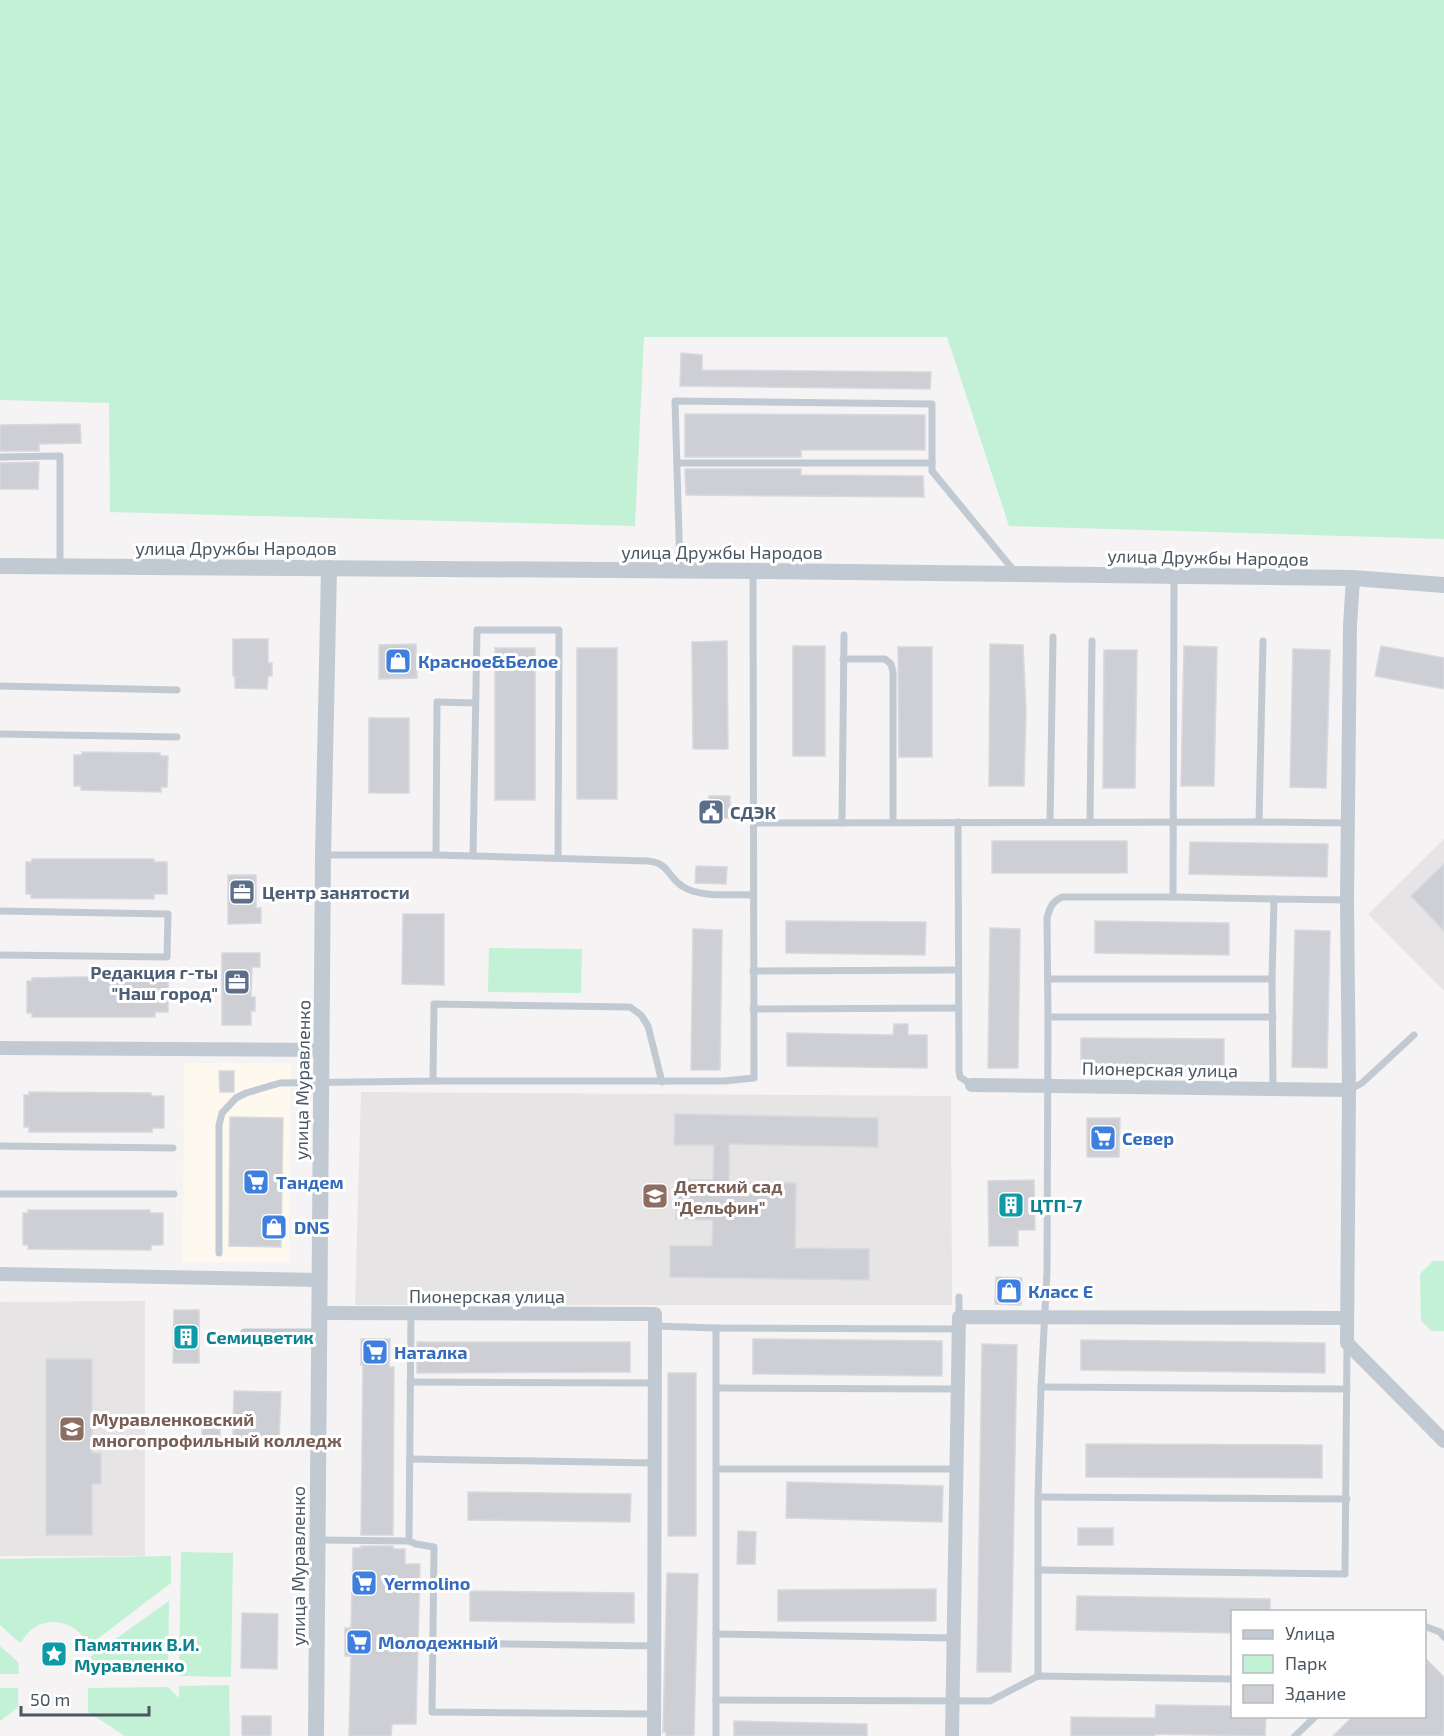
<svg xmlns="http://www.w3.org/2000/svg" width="1444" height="1736" viewBox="0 0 1444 1736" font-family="'Exo 2',sans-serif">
<rect width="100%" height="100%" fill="#f5f3f3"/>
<polygon fill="#fdf9ef" points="184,1063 291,1063 289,1262 183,1262"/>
<g fill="#e6e4e5">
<polygon points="1444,839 1444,991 1368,914"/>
<polygon points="361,1092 951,1096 952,1305 355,1305"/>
<polygon points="145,1301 145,1556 0,1556 0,1302"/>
</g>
<g fill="#c3f1d5">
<polygon points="0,0 1444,0 1444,539 1009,526 947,337 644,337 635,526 110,512 109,403 0,400"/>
<polygon points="489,948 582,949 581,993 488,992"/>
<polygon points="1433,1261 1444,1261 1444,1331 1432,1331 1421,1321 1420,1274"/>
<polygon points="181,1552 233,1553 231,1677 179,1676"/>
<path d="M171,1556v27l-83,63c-7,-20 -32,-30 -51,-20 -8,4 -12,11 -17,17l-20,-18v-66z"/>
<polygon points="169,1601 168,1673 89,1674 90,1657"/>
<polygon points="0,1646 18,1662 19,1674 0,1674"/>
<polygon points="229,1685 230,1736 125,1736 88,1712 88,1688 168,1687 179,1698 179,1686"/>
<polygon points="0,1688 18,1688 18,1707 0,1721"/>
</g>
<g fill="#cdcfd5" stroke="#d7d9de" stroke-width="1.5">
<polygon points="681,353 702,355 702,370 931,372 930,389 680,386"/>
<polygon points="685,414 925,415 925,450 801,450 801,457 685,457"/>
<polygon points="80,424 81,443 39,444 39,451 0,451 0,425"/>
<polygon points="39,462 38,489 0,489 0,463"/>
<polygon points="685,469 801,469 801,475 923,476 924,497 686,495"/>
<polygon points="233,639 268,639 268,663 272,663 272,676 268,676 267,689 235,688 235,676 233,676"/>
<polygon points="727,641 728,749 693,749 692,642"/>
<polygon points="416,644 417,678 379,679 379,645"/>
<polygon points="990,644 1023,645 1026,711 1024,786 989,786"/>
<rect x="793" y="646" width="32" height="110"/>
<polygon points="1184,646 1217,647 1214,786 1181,786"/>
<polygon points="1381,646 1444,658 1444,689 1375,676"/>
<polygon points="898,647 932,647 932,757 899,757"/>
<rect x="495" y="648" width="40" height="152"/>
<rect x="577" y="648" width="40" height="151"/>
<polygon points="1293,649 1330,650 1326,788 1290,787"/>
<polygon points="1104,650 1137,650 1135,788 1103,788"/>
<rect x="369" y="718" width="40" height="75"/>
<polygon points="82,752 160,753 160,756 168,756 167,787 161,787 161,792 81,790 81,786 74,786 74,755 82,755"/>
<rect x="709" y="796" width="21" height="22"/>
<rect x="992" y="841" width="135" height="32"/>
<polygon points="1190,842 1328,844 1327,877 1189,874"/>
<polygon points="32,859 154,859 154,862 167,862 167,894 154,894 154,899 31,898 31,894 26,894 26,862 32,862"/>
<polygon points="1444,864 1444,931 1411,896"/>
<polygon points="696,866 727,867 726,884 695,883"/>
<polygon points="228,875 256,875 256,908 261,908 261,923 228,924"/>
<polygon points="403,914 444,914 444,985 402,984"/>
<polygon points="786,921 926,922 925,955 786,953"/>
<polygon points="1095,921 1229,923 1229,955 1095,953"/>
<polygon points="990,928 1020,929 1018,1068 988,1068"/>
<polygon points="693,929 722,930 720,1070 691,1070"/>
<polygon points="1295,930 1330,931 1327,1068 1292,1067"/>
<polygon points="222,953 260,953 260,967 252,967 251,997 255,997 255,1011 251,1011 251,1025 222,1025"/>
<polygon points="78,977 154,977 154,980 168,980 168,1012 155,1012 155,1017 32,1017 32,1013 27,1013 27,981 32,981 32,978"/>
<polygon points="894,1024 908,1024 908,1035 927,1035 927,1068 787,1066 787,1033 893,1035"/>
<polygon points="1081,1038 1224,1039 1224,1071 1081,1069"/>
<polygon points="219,1071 234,1071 234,1092 220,1092"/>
<polygon points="29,1092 151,1093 151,1096 164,1096 164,1128 152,1128 152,1132 29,1132 29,1127 24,1127 24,1095 29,1095"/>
<polygon points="675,1114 878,1118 878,1147 729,1144 729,1182 796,1183 795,1248 869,1249 869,1280 670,1277 670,1246 712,1246 713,1220 676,1219 677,1179 713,1180 714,1145 674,1145"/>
<polygon points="230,1117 283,1118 281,1247 229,1246"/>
<polygon points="1087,1118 1120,1118 1119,1157 1087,1157"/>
<polygon points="1034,1180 1035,1230 1018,1230 1018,1246 989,1246 988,1181"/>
<polygon points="28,1210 150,1210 150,1213 163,1213 163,1245 151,1245 151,1250 28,1249 28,1245 23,1245 23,1213 28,1213"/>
<polygon points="996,1277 1022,1278 1021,1305 995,1304"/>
<polygon points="174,1310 199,1310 199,1363 173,1363"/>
<polygon points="361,1339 390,1339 389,1367 394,1367 393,1535 361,1535 363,1365 361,1365"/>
<polygon points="753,1339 942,1341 942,1376 753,1374"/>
<polygon points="1081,1340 1325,1343 1325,1373 1081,1370"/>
<polygon points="417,1342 630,1342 630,1372 417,1373"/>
<polygon points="982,1344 1017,1345 1011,1672 977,1672"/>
<polygon points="46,1359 92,1359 92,1453 101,1453 101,1484 92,1484 92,1535 46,1535"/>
<rect x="668" y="1373" width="28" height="163"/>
<polygon points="234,1391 281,1392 279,1440 233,1439"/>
<rect x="202" y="1428" width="18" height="17"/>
<polygon points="1086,1444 1322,1445 1322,1478 1086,1477"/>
<polygon points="787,1482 943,1486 942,1522 786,1518"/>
<polygon points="468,1492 631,1494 630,1522 468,1520"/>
<rect x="1078" y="1528" width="35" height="17"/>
<polygon points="738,1531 756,1532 755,1564 737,1564"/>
<polygon points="361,1546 393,1546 393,1549 405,1549 405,1564 420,1564 416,1724 392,1724 391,1736 349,1736 351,1656 345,1656 345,1628 351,1628 353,1548 361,1548"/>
<polygon points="667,1573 698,1574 694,1736 666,1736 666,1732 663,1732"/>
<polygon points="936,1589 936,1621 778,1621 778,1590"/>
<polygon points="470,1591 634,1593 634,1623 470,1621"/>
<polygon points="1077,1596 1270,1599 1270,1611 1233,1611 1233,1633 1076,1630"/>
<polygon points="242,1613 278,1614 277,1669 241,1668"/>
<polygon points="1425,1658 1444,1677 1444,1736 1333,1736 1353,1716 1425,1716"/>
<polygon points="1156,1705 1233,1706 1233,1716 1266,1716 1265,1736 1155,1734 1155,1736 1071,1736 1071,1717 1155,1718"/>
<rect x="242" y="1716" width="29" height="20"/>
<polygon points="734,1721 867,1724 867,1736 734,1736"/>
</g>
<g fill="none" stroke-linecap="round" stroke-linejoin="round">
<g stroke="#c1cad2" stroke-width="7">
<polyline points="0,457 60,456 60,567"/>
<polyline points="677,463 932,463"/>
<polyline points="680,571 675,401 932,404 932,471 1015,572"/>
<polyline points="843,659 885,659 891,664 893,672 893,822"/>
<polyline points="0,686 177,690"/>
<polyline points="0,734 177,737"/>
<polyline points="958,822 959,1071 960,1077 972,1085"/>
<polyline points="1050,822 1053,637"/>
<polyline points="1090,822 1092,641"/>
<polyline points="1259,822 1263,641"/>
<polyline points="753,823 1259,822 1348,823"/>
<polyline points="842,823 844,635"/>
<path d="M324,855h112l212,6c21,2 19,15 34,25 17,12 50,8 71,9"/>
<polyline points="436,855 437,702 475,703"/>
<polyline points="473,856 477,630 559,630 558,858"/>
<polyline points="1173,897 1174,576"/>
<polyline points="0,911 168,914 167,957 0,955"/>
<polyline points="753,971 958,970"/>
<polyline points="1048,979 1272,979"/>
<polyline points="753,1009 958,1008"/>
<path d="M1048,1017l-1,-99c3,-11 5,-16 15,-21h111l101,2"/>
<polyline points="433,1081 724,1081 754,1078 753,571"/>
<polyline points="1273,1088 1272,979 1274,899 1347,900"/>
<polyline points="1349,1090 1362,1083 1414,1035"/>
<polyline points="0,1146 173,1148"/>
<polyline points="0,1194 174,1194"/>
<polyline points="219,1253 219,1125 222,1113 236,1098 246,1093 280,1083 433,1081 434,1004 630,1007 641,1015 648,1026 662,1082"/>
<polyline points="411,1313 409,1541 416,1544 434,1547 432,1712 654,1714"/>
<polyline points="959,1317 959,1297"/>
<polyline points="716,1328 959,1329"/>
<polyline points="655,1329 655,1326 716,1328 716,1736"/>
<polyline points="244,1332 319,1332"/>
<polyline points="410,1382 655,1383"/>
<polyline points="1041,1387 1347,1389"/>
<polyline points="717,1388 958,1389"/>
<polyline points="410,1459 655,1463"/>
<polyline points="717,1469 956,1469"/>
<polyline points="1038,1497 1347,1499"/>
<polyline points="319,1540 409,1541"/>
<polyline points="1038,1570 1345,1574 1347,1344"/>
<polyline points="1424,1626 1440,1632 1444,1637"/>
<polyline points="716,1634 953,1638"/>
<polyline points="432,1643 654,1646"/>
<polyline points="1038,1676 1038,1497 1041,1387 1047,1272 1048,1017 1273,1017"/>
<polyline points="716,1700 990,1701 1038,1676 1232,1679"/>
<polyline points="1295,1736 1316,1716"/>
</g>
<g stroke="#c1cad2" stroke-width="14">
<polyline points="1353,578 1350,626 1347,900 1349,1090 1347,1343 1444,1441"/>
<polyline points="0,1048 322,1050"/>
<polyline points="972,1085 1349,1090"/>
<polyline points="0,1274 319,1280"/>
<polyline points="319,1313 655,1314 654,1736"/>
<polyline points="952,1736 959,1317 1347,1318"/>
</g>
<g stroke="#c1cad2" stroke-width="16">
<polyline points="0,566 753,571 1353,578 1444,585"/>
<polyline points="316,1736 323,855 329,568"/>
</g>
</g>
<defs>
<symbol id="shop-square" viewBox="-11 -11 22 22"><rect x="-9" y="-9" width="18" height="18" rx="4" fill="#3f7fe0" stroke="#fff"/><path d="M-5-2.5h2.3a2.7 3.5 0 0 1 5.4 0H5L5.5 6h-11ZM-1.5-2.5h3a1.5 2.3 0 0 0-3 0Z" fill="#fff"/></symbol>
<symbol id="civic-square" viewBox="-11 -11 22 22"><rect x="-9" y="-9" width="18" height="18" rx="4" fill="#5c6f8a" stroke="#fff"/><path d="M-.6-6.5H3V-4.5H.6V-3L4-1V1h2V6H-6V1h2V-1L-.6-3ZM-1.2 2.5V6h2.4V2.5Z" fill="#fff"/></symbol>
<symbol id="office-square" viewBox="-11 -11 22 22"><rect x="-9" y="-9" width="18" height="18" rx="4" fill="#5c6f8a" stroke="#fff"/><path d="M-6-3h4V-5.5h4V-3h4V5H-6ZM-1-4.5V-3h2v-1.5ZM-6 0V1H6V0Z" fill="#fff"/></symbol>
<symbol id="supermarket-square" viewBox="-11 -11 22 22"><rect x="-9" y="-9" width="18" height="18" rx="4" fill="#3f7fe0" stroke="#fff"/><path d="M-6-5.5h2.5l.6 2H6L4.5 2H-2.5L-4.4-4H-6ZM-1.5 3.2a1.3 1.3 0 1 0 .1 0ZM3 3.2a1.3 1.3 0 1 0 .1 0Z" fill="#fff"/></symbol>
<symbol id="school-square" viewBox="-11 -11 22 22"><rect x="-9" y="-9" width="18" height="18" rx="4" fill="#8d6e63" stroke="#fff"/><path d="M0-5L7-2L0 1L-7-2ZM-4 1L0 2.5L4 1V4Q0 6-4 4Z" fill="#fff"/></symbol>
<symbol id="building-square" viewBox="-11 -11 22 22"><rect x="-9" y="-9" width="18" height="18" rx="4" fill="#0f9aa8" stroke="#fff"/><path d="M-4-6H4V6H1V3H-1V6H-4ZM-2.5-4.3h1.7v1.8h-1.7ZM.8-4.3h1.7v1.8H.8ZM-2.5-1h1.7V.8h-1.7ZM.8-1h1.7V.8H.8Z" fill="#fff"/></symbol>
<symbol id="university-square" viewBox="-11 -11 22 22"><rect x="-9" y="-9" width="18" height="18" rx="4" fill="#8d6e63" stroke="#fff"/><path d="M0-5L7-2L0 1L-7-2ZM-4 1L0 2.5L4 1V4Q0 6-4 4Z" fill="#fff"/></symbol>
<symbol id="sight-square" viewBox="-11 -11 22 22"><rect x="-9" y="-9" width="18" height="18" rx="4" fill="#0f9aa8" stroke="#fff"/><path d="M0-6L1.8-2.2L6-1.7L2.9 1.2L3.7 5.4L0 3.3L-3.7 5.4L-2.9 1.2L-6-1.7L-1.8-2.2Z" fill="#fff"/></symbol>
</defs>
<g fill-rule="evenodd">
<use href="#shop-square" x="383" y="646" width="30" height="30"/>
<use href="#civic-square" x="696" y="797" width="30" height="30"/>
<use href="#office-square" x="227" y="877" width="30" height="30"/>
<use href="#office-square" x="222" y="967" width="30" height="30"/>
<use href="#supermarket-square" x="1088" y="1123" width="30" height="30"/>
<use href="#supermarket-square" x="241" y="1167" width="30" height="30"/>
<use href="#school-square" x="640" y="1181" width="30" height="30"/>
<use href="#building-square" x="996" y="1190" width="30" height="30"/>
<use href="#shop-square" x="259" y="1212" width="30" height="30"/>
<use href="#shop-square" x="994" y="1276" width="30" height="30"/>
<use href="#building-square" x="171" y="1322" width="30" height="30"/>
<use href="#supermarket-square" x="360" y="1337" width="30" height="30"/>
<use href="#university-square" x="57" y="1414" width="30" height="30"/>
<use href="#supermarket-square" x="349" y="1568" width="30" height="30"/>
<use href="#supermarket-square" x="344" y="1627" width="30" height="30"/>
<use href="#sight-square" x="39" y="1639" width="30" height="30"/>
</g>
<g text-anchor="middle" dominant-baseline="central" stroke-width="6" stroke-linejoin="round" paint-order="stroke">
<g font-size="18" fill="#4a5661" stroke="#fff">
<text x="236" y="548">улица Дружбы Народов</text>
<text x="722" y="552">улица Дружбы Народов</text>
<text transform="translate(1208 557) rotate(1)">улица Дружбы Народов</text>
<text transform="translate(1160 1069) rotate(1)">Пионерская улица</text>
<text transform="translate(302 1080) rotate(-89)">улица Муравленко</text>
<text x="487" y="1296">Пионерская улица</text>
<text transform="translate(298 1566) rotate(-90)">улица Муравленко</text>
</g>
<g font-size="18" font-weight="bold" fill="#366cbe" stroke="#fff" text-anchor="start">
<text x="418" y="661">Красное&amp;Белое</text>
<text x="1122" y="1138">Север</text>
<text x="276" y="1182">Тандем</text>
<text x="294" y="1227">DNS</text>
<text x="1028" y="1291">Класс Е</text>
<text x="394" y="1352">Наталка</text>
<text x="384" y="1583">Yermolino</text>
<text x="378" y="1642">Молодежный</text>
</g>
<g font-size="18" font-weight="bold" fill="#4e5e75" stroke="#fff" text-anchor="start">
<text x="730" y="812">СДЭК</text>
<text x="262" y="892">Центр занятости</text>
<text x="218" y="972" text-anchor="end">Редакция г-ты<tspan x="218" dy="21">"Наш город"</tspan></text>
</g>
<g font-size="18" font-weight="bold" fill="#785e54" stroke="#fff" text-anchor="start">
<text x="674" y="1186">Детский сад<tspan x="674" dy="21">"Дельфин"</tspan></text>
<text x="92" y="1419">Муравленковский<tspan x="92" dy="21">многопрофильный колледж</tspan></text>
</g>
<g font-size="18" font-weight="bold" fill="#0d838f" stroke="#fff" text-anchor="start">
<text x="1030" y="1205">ЦТП-7</text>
<text x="206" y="1337">Семицветик</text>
<text x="74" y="1644">Памятник В.И.<tspan x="74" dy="21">Муравленко</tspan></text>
</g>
</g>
<rect x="1231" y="1610" width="195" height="108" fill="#ffffff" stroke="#b7bbc0" stroke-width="1.5"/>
<rect x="1243" y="1630" width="30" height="9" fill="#c1cad2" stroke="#b7bbc0" stroke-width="1.5"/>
<text x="1285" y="1640" font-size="18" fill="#4a5661">Улица</text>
<rect x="1243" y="1655" width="30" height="18" fill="#c3f1d5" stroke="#b7bbc0" stroke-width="1.5"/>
<text x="1285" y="1670" font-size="18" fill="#4a5661">Парк</text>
<rect x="1243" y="1685" width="30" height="18" fill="#cdcfd5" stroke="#b7bbc0" stroke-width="1.5"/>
<text x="1285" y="1700" font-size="18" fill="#4a5661">Здание</text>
<path d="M21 1706v9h128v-9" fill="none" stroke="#4a5661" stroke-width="3"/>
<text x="30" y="1706" font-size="18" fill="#4a5661" stroke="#ffffff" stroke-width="4.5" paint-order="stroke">50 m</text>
</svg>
